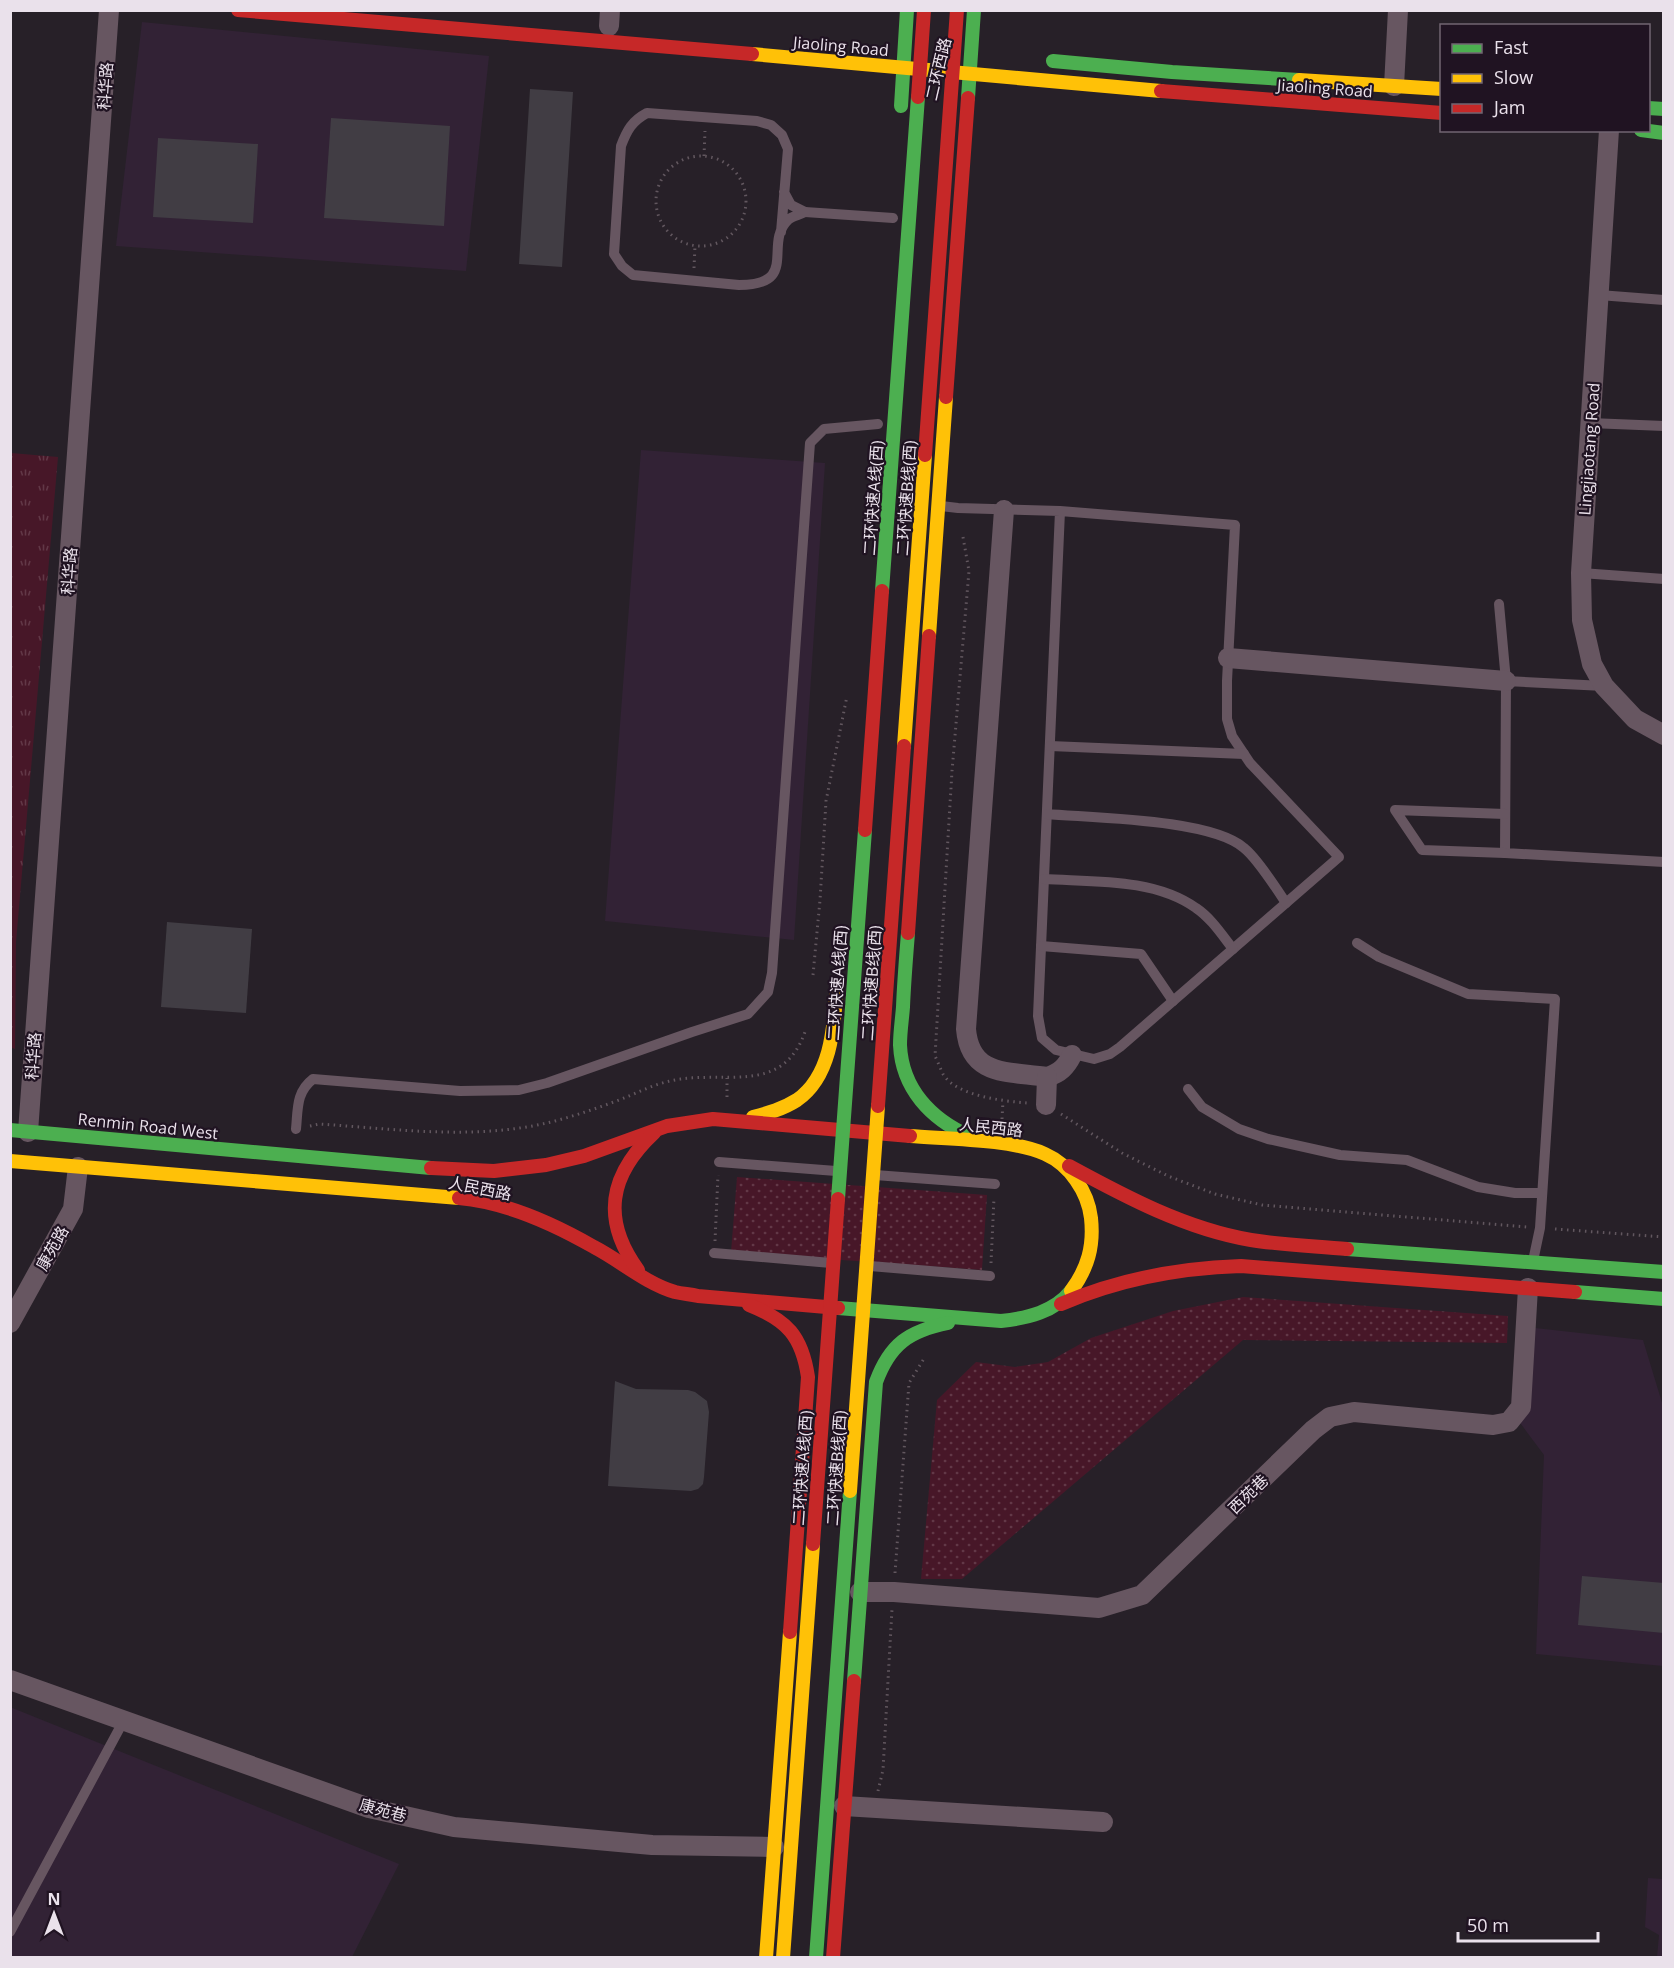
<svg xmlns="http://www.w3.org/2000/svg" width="1674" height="1968" viewBox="0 0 1674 1968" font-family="'Open Sans','Noto Sans SC',sans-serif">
<defs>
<pattern id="grass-tufts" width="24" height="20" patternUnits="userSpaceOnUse" patternTransform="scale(1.5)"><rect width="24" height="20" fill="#471728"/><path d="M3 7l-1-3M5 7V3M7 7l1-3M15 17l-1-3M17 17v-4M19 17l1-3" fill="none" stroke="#623847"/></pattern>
<pattern id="park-dots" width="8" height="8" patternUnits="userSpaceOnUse" patternTransform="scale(1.5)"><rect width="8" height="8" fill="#471728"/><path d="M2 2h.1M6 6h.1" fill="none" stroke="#623847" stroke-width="1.8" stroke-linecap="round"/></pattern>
</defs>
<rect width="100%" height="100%" fill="#272028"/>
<g fill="#322235">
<polygon points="142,22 489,56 466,271 116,246"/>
<polygon points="641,450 825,463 794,940 605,921"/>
<polygon points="1517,1326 1643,1340 1663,1406 1663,1666 1536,1654 1544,1455 1512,1412"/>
<polygon points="10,1707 399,1864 352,1957 11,1957"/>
<polygon points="1648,1878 1663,1879 1663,1957 1657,1957 1659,1935 1645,1927"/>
</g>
<polygon fill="url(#grass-tufts)" points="11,453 58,457 16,942 15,1049 10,1047"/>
<g fill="url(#park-dots)">
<polygon points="737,1177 987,1195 982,1270 731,1252"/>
<polygon points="1243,1297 1508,1316 1507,1343 1243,1340 962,1579 921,1579 937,1400 976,1362 1015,1367 1048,1362 1091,1338 1173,1311"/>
</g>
<g fill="#413d44">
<polygon points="530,89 573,92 562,267 519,264"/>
<polygon points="331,118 450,126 444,226 324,218"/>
<polygon points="158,138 258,144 253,223 153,217"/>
<polygon points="167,922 252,929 246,1013 161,1007"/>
<polygon points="615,1381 636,1389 688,1390 695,1392 707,1401 709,1412 704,1477 703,1484 698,1489 691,1491 608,1486"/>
<polygon points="1582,1576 1664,1583 1664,1633 1578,1625"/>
</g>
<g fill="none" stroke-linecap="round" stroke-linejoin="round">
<g stroke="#62575f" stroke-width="3" stroke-dasharray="1.5 4.5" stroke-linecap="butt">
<circle cx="701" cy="201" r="45"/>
<polyline points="704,156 705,131"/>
<polyline points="694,268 695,246"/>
<path d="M963,537l6,34 -17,200 -17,285c3,6 5,12 8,18 13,22 60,27 84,29"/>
<polyline points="813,975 820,900 826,801 847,696"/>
<polyline points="727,1097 727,1078"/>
<polyline points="1061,1114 1122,1153 1168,1176 1215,1194 1262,1205 1527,1227"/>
<polyline points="1002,1119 1003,1101"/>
<path d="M310,1126l9,-2c78,5 159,17 236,-3 22,-6 43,-13 64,-21 16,-6 31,-14 47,-18 54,-15 117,18 140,-53"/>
<polyline points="1555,1229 1664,1237"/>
<polyline points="715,1241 718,1175"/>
<polyline points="991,1263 994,1198"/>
<polyline points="895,1573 909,1383 925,1357"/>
<polyline points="878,1791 883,1770 892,1609"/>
</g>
<g stroke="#675661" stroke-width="10">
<polyline points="805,212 893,218"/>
<path d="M781,232l7,-83 -6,-14 -11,-10 -14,-4 -110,-8c-15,8 -20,17 -26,33l-7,108 8,12 11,9 106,10c61,0 24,-41 49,-65 4,-4 12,-5 17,-8l-14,-7 -7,-13"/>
<polyline points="1599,295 1664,300"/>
<polyline points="1590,423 1664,426"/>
<polyline points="941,506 958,508 1060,511 1235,525 1227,681 1227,719 1232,736 1250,763 1339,857 1120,1047 1110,1054 1094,1059 1056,1050 1042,1038 1038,1016 1060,511"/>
<polyline points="1581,573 1664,579"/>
<polyline points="1499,604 1506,681"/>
<polyline points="1604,686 1506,681 1505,853 1664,862"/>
<polyline points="1050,746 1244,754"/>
<path d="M1047,814c46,4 164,5 197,34 13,10 32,40 42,55"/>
<polyline points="1505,853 1422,850 1395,810 1505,814"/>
<path d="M1044,879c49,3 110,-1 152,29 15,10 26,27 37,41"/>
<polyline points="1357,943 1379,957 1468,994 1555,999 1540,1228 1533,1261"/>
<polyline points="1041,946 1141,954 1173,1001"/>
<polyline points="1188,1089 1202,1107 1239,1129 1268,1139 1340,1155 1407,1160 1478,1187 1515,1193 1542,1193"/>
<path d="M296,1129c2,-20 0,-37 17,-50l147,12 59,-1 28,-7 145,-51 56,-18 20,-22 4,-19 38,-530 14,-14 54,-5"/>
<polyline points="719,1162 836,1171"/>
<polyline points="875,1175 995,1184"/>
<polyline points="714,1253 831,1263"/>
<polyline points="870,1266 990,1276"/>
<polyline points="10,1932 124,1720"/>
</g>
<g stroke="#675661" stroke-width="20">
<polyline points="609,26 610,10"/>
<polyline points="1394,86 1398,10"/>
<polyline points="1609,130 1581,573 1582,620 1592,664 1604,686 1635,719 1664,735"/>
<path d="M1004,510l-38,519c4,48 42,42 81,48 13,-4 19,-10 25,-22"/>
<polyline points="1228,658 1506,681"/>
<polyline points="1046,1105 1047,1077"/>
<polyline points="28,1132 109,10"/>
<polyline points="10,1323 73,1209 78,1167"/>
<polyline points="860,1592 894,1592 1099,1608 1142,1595 1313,1430 1330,1417 1354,1412 1493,1425 1509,1422 1521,1407 1528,1288"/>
<polyline points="10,1680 369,1808 454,1827 652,1845 774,1847"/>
<polyline points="844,1806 1103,1822"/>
</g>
<g stroke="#4caf50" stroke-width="14">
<polyline points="1053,61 1172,72 1299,80"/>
<polyline points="968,98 974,10"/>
<polyline points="901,106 907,10"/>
<polyline points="1648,108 1664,109"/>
<polyline points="1641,130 1664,133"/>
<path d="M908,933c-2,25 -4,49 -5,74 -1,13 -3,25 -3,38 2,44 31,74 69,91"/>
<polyline points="10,1130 431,1168"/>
<polyline points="1347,1249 1664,1272"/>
<polyline points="1575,1292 1664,1299"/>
<path d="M838,1308l163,13c27,-3 53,-9 70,-30"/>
<path d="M854,1681l22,-299c14,-38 33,-51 72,-59"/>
</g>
<g stroke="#ffc107" stroke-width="14">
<polyline points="752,54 1161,91"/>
<polyline points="1299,80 1442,89"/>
<polyline points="929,636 946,397"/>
<path d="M753,1117c15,-4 30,-8 44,-17 36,-25 37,-77 40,-116"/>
<path d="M910,1136c37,3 102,3 135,18 25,11 43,38 46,64 3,28 -3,50 -20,73"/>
<polyline points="10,1161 459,1198"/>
<polyline points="766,1958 790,1632"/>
</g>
<g stroke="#c62828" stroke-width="14">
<polyline points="238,10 752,54"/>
<polyline points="1161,91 1442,113"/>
<polyline points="946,397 968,98"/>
<polyline points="908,933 929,636"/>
<path d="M1069,1166c57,31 117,63 182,74 32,5 64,6 96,9"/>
<polyline points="431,1168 494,1171 546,1165 584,1156 667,1126 713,1119 910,1136"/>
<path d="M459,1198c46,4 95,26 135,49 27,14 51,36 81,45 8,2 15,2 23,4l140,12"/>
<path d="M638,1270c-37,-51 -29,-95 16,-137"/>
<path d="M1061,1304c58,-25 117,-36 180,-38l334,26"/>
<path d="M749,1305c38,15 53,31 59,72l-18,255"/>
<polyline points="833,1958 854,1681"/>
</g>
<g stroke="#4caf50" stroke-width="14">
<polyline points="882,591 918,97"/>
<polyline points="838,1199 865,830"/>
<polyline points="816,1958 850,1491"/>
</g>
<g stroke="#ffc107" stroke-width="14">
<polyline points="904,746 925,455"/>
<polyline points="850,1491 878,1106"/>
<polyline points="783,1958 813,1544"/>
</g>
<g stroke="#c62828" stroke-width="14">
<polyline points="918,97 924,10"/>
<polyline points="925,455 957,10"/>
<polyline points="865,830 882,591"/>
<polyline points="878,1106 904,746"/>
<polyline points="813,1544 838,1199"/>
</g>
</g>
<g text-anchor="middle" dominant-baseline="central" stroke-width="4.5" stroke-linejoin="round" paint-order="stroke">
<g font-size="16" fill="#eae1eb" stroke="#201322">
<text transform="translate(841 46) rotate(5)">Jiaoling Road</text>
<text transform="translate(938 69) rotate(-77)">二环西路</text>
<text transform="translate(105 86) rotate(-86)">科华路</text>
<text transform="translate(1325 88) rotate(4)">Jiaoling Road</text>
<text transform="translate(1589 449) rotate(-86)">Lingjiaotang Road</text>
<text transform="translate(873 498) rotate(-86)">二环快速A线(西)</text>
<text transform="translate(906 498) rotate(-86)">二环快速B线(西)</text>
<text transform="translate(69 571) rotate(-86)">科华路</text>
<text transform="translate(837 983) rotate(-86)">二环快速A线(西)</text>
<text transform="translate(871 983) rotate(-86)">二环快速B线(西)</text>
<text transform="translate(33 1056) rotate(-86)">科华路</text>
<text transform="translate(148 1126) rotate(6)">Renmin Road West</text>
<text transform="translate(991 1127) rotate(6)">人民西路</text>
<text transform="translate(480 1188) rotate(11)">人民西路</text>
<text transform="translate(52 1248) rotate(-61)">康苑路</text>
<text transform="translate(802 1468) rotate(-86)">二环快速A线(西)</text>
<text transform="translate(836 1468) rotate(-86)">二环快速B线(西)</text>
<text transform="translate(1248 1494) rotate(-44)">西苑巷</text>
<text transform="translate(383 1810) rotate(15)">康苑巷</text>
</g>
</g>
<rect width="1674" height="1968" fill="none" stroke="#eae1eb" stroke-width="24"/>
<rect x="1440" y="24" width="210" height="108" fill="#201322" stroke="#716572" stroke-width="1.5"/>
<rect x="1452" y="44" width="30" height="9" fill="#4caf50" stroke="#716572" stroke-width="1.5"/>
<text x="1494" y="54" font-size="18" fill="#eae1eb">Fast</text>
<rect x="1452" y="74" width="30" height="9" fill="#ffc107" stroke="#716572" stroke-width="1.5"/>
<text x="1494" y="84" font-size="18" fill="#eae1eb">Slow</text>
<rect x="1452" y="104" width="30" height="9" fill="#c62828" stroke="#716572" stroke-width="1.5"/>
<text x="1494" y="114" font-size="18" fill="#eae1eb">Jam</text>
<g transform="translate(54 1914)" stroke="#201322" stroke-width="4.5" paint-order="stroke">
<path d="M0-4.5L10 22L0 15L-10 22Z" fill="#eae1eb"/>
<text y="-9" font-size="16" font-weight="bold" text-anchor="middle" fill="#eae1eb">N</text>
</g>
<path d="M1458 1932v9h140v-9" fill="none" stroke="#eae1eb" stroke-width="3"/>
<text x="1467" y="1932" font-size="18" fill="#eae1eb" stroke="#201322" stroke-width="4.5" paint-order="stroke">50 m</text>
</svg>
